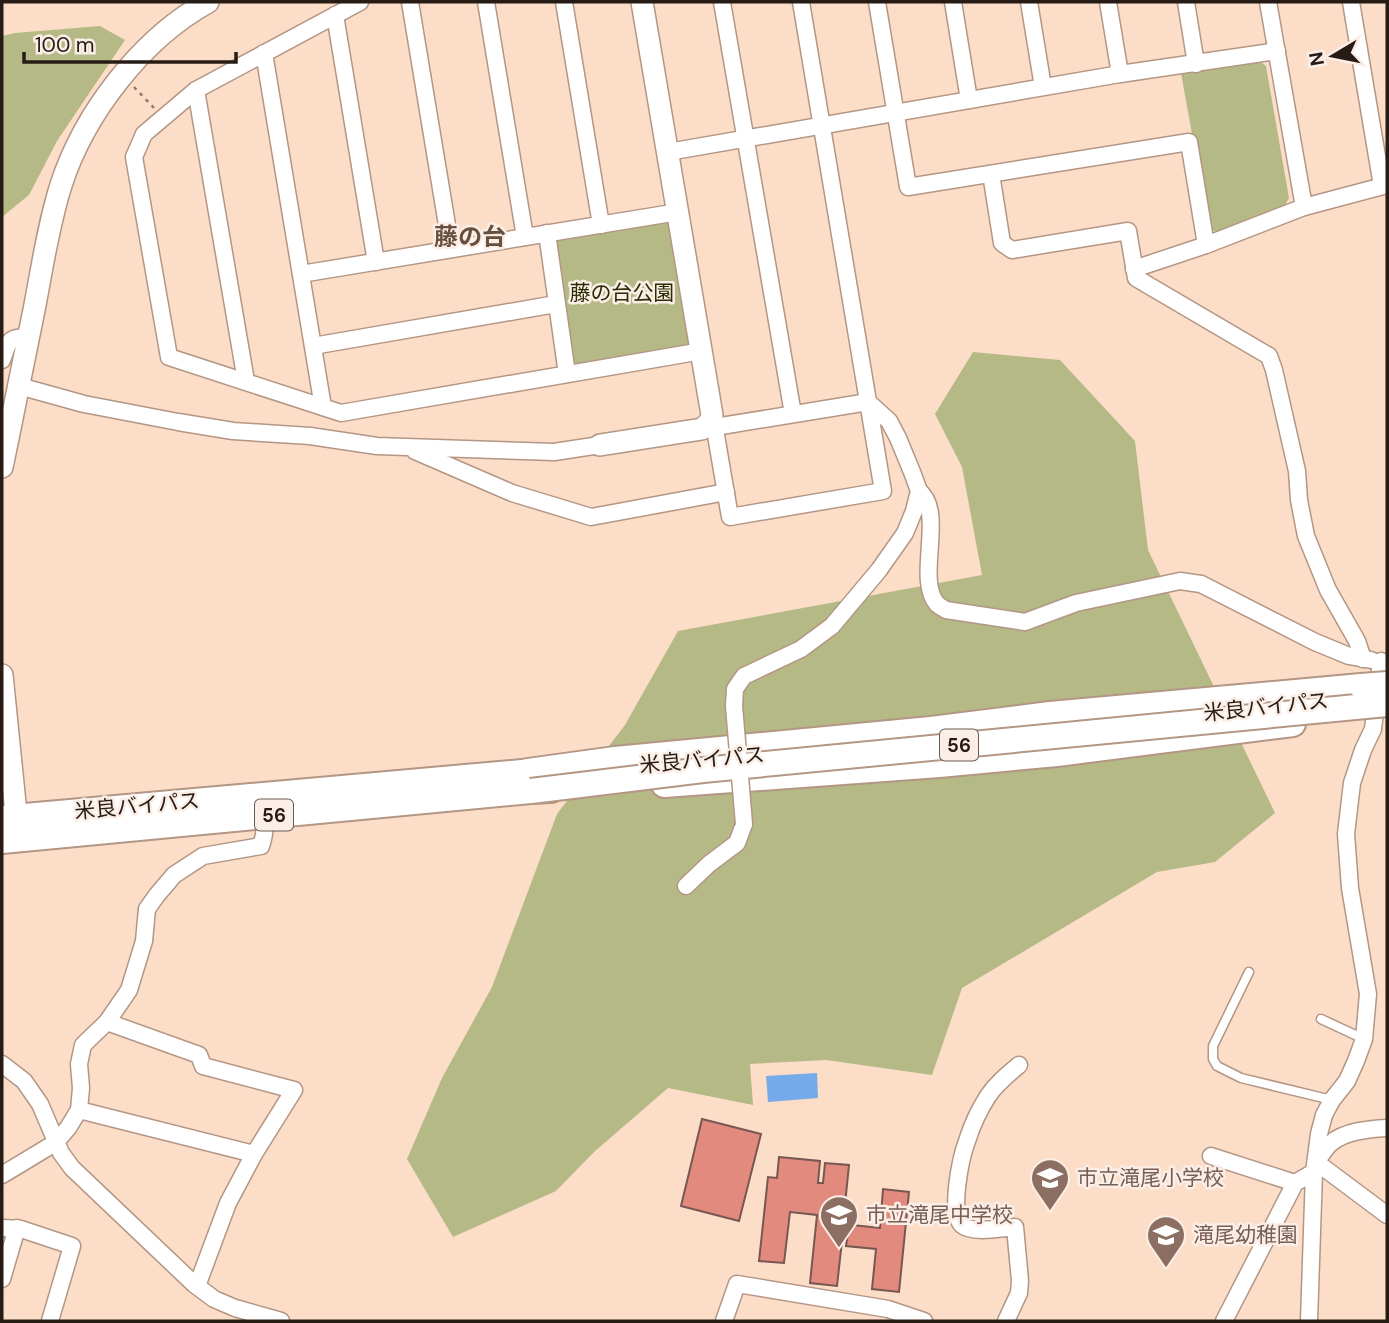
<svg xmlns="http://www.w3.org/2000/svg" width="1389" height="1323" viewBox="0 0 1389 1323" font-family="'DM Sans','Noto Sans JP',sans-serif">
<rect width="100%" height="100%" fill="#fcddc8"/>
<g fill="#b5b986">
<polygon points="100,26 125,40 57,141 29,195 2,217 2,36 15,33"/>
<polygon points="1258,60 1266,66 1289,198 1284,207 1218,233 1209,228 1181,73"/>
<polygon points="665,221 671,226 691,342 686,348 579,366 571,359 552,239"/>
<polygon points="973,352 1060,360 1135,441 1148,550 1275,813 1215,862 1157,872 962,988 932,1075 826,1060 750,1064 753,1105 668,1088 594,1152 556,1191 453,1237 407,1159 442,1078 492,987 557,814 625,725 678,631 982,575 962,467 935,414"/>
</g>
<polygon fill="#75aaeb" points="817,1073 818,1098 768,1102 766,1076"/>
<g fill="#e38a7f" stroke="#775752" stroke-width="2">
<polygon points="702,1119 761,1134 739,1221 681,1206"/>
<polygon points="779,1157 820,1161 818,1183 823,1183 825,1163 849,1165 843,1224 880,1228 883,1189 909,1192 899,1292 872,1289 876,1249 846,1246 848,1232 843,1232 837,1286 810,1283 817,1215 790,1212 784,1263 759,1261 768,1177 777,1178"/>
</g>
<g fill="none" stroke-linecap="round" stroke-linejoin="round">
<defs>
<g id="lane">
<polyline points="1249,972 1213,1046 1213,1059 1217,1066 1241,1078 1332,1100"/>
<polyline points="1321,1019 1364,1039"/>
</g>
<g id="street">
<polyline points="360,2 196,90 144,134 134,157 169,357 341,413 702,351"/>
<polyline points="410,2 451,249"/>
<polyline points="486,2 525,237"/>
<polyline points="564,2 601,225"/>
<polyline points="722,2 793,414"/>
<polyline points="877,2 908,187 1189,142 1206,245"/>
<polyline points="953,2 969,100"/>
<polyline points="1029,2 1043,87"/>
<polyline points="1108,2 1120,74"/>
<polyline points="1186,2 1196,64"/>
<polyline points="1268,2 1304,207"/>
<polyline points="1351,2 1382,186"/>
<polyline points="335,15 376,262"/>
<polyline points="264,53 323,407"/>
<polyline points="196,90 246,381"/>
<polyline points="668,152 1120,74 1277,51"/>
<polyline points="991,174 1002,243 1012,250 1128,231 1136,278 1269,356 1274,370 1297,471 1299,500 1306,536 1328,590 1357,641 1363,659"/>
<polyline points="547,233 567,374"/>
<polyline points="1134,269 1206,245 1304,207 1387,185"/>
<polyline points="301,274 678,212"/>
<polyline points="313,346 556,304"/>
<path d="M2,360c7,-18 5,-23 26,-23"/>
<polyline points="19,386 84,404 178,422 233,431 310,436 377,446 554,452 600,445"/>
<polyline points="712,412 730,517 883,491 801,2"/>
<polyline points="715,427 868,402 889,421 898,438 912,472 919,491 914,511 905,533 879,570 832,626 801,649 744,676 735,689 734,706"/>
<polyline points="415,451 512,493 591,517 726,492"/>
<path d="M919,491c27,21 -4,88 18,113 2,2 6,4 9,6l79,12 51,-19 104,-22 21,3 114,58 34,14 22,4"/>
<polyline points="686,886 709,864 737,843 744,824"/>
<polyline points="107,1022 199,1055 203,1066 294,1090 254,1154 228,1203 197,1286"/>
<polyline points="2,1064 24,1081 40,1104 61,1153 72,1168 194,1284 214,1299 235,1308 281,1321"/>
<polyline points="79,1110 254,1154"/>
<path d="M1387,1128c-18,1 -42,3 -56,15 -6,5 -10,13 -15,19l71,53"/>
<polyline points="1211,1156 1295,1183"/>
<path d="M2,1175l53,-32 13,-15 11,-18 2,-22 -2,-24 4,-19 24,-23 22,-32 15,-49 3,-32 10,-14 17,-20 29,-19 58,-10c5,-14 5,-25 1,-39"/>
<polyline points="2,1228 21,1229 72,1246 50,1321"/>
<polyline points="2,1279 17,1228"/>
<polyline points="724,1321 737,1284 888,1309 924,1321"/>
<path d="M1006,1321l13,-28 1,-12 -5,-54c-13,1 -43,7 -53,-2 -13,-13 -1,-68 5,-84 5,-16 12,-31 21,-45 8,-12 19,-21 31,-31"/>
<polyline points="1224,1321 1295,1183 1314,1172"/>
<polyline points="1309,1321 1314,1172 1319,1134 1324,1115 1332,1100 1347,1081 1356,1061 1364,1039 1368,994 1350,888 1346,834 1352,783 1363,750 1373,729 1381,661"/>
</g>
<g id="secondary">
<polyline points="600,445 702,429 710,422 712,415 642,2"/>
<path d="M2,467c11,-52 21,-104 32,-157 8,-41 14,-84 27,-125 23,-71 80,-146 147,-183"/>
<polyline points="2,675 18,833"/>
</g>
<g id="primary">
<polyline points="528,771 615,759 931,729 1050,714 1361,686"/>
<polyline points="664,785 939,765 1057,754 1293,724"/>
<polyline points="2,818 544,770"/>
<polyline points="2,841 531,791 551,790"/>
</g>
</defs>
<use href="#lane" stroke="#b39683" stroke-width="11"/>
<use href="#street" stroke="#b39683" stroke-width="19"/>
<use href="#secondary" stroke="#b39683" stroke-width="24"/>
<use href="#primary" stroke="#b39683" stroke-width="28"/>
<polyline stroke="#917c6e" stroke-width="2.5" stroke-dasharray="3.5 5" stroke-linecap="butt" points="134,87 154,108"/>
<use href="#lane" stroke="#fff" stroke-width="8"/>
<use href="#street" stroke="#fff" stroke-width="16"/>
<use href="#secondary" stroke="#fff" stroke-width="21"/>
<use href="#primary" stroke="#fff" stroke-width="24"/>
<defs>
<polyline id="street-bridge" points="734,706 744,824"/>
<g id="primary-bridge">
<polyline points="1361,686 1387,684"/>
<polyline points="531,791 703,770 1387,704"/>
</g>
</defs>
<use href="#street-bridge" stroke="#b39683" stroke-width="19" stroke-linecap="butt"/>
<use href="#primary-bridge" stroke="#b39683" stroke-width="28" stroke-linecap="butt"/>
<use href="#street-bridge" stroke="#fff" stroke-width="16"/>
<use href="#primary-bridge" stroke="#fff" stroke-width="24"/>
</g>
<defs>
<symbol id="school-pin" viewBox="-11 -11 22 30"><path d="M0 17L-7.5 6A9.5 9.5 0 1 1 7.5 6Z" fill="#8d6e63" stroke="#fbeee6"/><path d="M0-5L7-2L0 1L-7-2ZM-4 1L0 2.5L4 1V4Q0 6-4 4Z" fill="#fff"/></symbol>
</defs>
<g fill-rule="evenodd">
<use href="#school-pin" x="1028" y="1156" width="44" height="60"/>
<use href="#school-pin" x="817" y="1193" width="44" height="60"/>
<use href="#school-pin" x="1144" y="1213" width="44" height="60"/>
</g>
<g text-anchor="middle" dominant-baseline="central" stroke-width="5" stroke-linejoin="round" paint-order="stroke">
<g fill="#fbeee6" stroke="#675b54" stroke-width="2">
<rect x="940" y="729.5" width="38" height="31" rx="5"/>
<rect x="255" y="799.5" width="38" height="31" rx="5"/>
</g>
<g font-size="19" font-weight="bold" fill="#271c15">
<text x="959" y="745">56</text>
<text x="274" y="815">56</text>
</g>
<g font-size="21" fill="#2a2c06" stroke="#fbeee6">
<text x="622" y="293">藤の台公園</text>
</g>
<g font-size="21" fill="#271c15" stroke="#fbeee6">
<text transform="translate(1266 707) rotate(-6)">米良バイパス</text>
<text transform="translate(702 760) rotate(-5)">米良バイパス</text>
<text transform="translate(137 806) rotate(-5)">米良バイパス</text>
</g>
<g font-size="21" fill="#785e54" stroke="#fbeee6" text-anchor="start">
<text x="1077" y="1178">市立滝尾小学校</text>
<text x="866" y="1215">市立滝尾中学校</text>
<text x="1193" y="1235">滝尾幼稚園</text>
</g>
<g font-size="24" font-weight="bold" fill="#69503e" stroke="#fbeee6">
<text x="470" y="236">藤の台</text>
</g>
</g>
<rect width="1389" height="1323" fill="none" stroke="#271c15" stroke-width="7"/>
<g transform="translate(1333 56) rotate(260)" stroke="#fbeee6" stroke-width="5" paint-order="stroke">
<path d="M0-5L12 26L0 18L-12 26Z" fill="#271c15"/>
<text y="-10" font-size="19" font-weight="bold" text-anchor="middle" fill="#271c15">N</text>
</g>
<path d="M24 52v10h212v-10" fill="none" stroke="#271c15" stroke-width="3.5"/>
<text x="35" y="52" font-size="21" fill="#271c15" stroke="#fbeee6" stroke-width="5" paint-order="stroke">100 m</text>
</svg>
